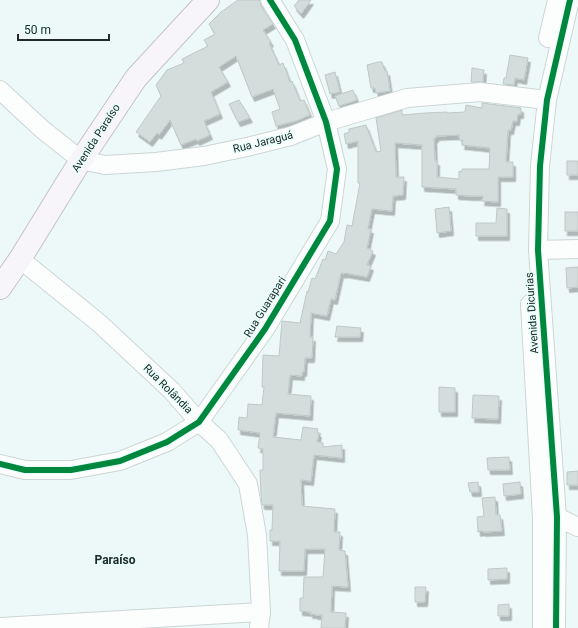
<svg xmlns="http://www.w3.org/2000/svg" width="578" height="628" viewBox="0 0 578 628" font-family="Roboto,sans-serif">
<defs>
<filter id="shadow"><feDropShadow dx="2.5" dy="4.5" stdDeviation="0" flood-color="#0004"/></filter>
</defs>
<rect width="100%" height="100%" fill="#edf9f8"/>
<g fill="#d3dedc" stroke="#bec8c7" fill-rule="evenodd" filter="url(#shadow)">
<polygon points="238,0 260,0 261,6 273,24 263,30 271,42 269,43 279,65 283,63 290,82 292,81 300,101 304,100 310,115 296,121 276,126 272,112 280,109 273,89 252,97 236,56 219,67 228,82 211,92 220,114 204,121 210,135 197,141 196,139 181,145 170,120 159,135 157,133 150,142 136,132 161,96 156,85 167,70 184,63 182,59 208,46 204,40 215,34 209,24 221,12"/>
<polygon points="299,0 311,0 301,14 294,6"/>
<polygon points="510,55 528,58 524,80 515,78 514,85 503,84 504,78 506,78"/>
<polygon points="378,62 382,62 385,71 387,71 390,91 376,93 375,88 371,88 367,65"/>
<polygon points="472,68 484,70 483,82 471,82"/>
<polygon points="335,72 340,92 330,94 325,75"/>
<polygon points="353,90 357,100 339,106 335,96"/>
<polygon points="239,100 250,118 238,122 229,104"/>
<path d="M482,103l39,5v6h-3l-1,7h-4l-2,9h-3l-2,32h7v15h-15v25l-16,-1 1,-5h-12l-15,-1v-6l-34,-2v-42l-27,-2 1,34h8l-1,18 -10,1 -1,15 -20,-2 -4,20h3l-4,19 6,3 -6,14 4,1 -4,11 -22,-4 -1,1 -3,-1 -6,27 -4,-1 -4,17 -16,-3 -1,24h3l-1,21h-7l-1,14h-2v4l-12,-1 -2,19 23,2 -1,20 -34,-3 -3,24 28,3 2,-13 15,2 -1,3 2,1 -2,9 6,1v4l19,-2v13l-28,-3 -3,26 -10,-1 1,26 33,3 -1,23h6l-1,18 6,1 3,36 -16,-1 -1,26 15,1 -1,15h-24l1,-13h-7v-1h-5l1,-2 -11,-1v-13h3l1,-21h19l2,-28h-20l-1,22h-25l1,-30h-10v-11h2l1,-25h-11l-1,-10 -1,-25h3v-21l-5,-1 2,-15 -22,-3 1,-13 8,1 1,-14 14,1 2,-18h-2l1,-32 16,1 3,-35 18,2 7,-32 1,1 4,-14 3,1 8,-20 2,1 3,-9 8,3 8,-12 3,-17 5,1 8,-43h-2v-42l-12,3 -2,-10 5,-2v-3l17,-4 10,27 5,-1 -5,-33 26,-8v5l23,-2 22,-1v1l18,-1 1,-7 16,3zM459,135l1,6 3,-1 -1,5 28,3 -1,21h-27v3l-3,-1v8l-22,-2v-16h-2l-1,-23h2v-2z"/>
<rect x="567" y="161" width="11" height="14"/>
<polygon points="449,207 451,231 437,233 435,209"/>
<polygon points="497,208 507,209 507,236 476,236 476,223 496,223"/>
<rect x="565" y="212" width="13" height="19"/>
<polygon points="578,267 578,287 567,288 566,268"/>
<polygon points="337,326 361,328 360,337 335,337"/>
<polygon points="439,387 455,388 455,412 439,412"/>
<polygon points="473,395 499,396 498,419 472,418"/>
<polygon points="509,457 510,470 488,470 487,458"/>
<polygon points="578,471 578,485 567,485 567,472"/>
<polygon points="478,482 479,492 470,492 468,483"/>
<polygon points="520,482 521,494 504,496 503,484"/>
<polygon points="495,497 496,515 500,515 502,531 483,532 483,531 478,532 477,517 484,516 482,498"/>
<polygon points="507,568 507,579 488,580 488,569"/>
<polygon points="415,587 426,587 425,602 415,602"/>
<polygon points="509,604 509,616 498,616 498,605"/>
</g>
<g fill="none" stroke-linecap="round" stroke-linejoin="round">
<defs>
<g id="minor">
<polyline points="548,38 557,0"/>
<polyline points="0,90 43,130 81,160 105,165 156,162 204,156 247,147 291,136 326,122 407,98 480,92 547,100"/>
<polyline points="538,250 578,249"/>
<polyline points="20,259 99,323 172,391 199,422 219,440 248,484 257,535 261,612 259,628"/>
<polyline points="530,304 542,518 542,628"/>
<polyline points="0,464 25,470 71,470 120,461 167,442 199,422 265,329 330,221 337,169 326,122 295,40 270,0"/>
<polyline points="557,517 578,527"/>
<polyline points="0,627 261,612"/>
<polyline points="556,628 557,517 538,250 540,166 547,100 570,0"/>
</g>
<polyline id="major" points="0,288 20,259 81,160 136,78 208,0"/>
</defs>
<use href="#minor" stroke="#ccd6d4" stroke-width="20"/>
<use href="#major" stroke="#c4c3c9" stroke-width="24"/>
<use href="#minor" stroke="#fcfefe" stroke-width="18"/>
<use href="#major" stroke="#f7f5f9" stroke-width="22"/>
<defs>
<g id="cycleway">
<polyline points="0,464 25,470 71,470 120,461 167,442 199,422 265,329 330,221 337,169 326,122 295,40 270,0"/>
<polyline points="556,628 557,517 538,250 540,166 547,100 570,0"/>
</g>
</defs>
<use href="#cycleway" stroke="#e8fefb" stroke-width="8"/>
<use href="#cycleway" stroke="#00873e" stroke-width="6"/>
</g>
<g text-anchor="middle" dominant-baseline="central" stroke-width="3" stroke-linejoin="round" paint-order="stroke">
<g font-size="11" fill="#202a29" stroke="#e8fefb">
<text transform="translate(96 138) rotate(-57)">Avenida Paraíso</text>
<text transform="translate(263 142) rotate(-14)">Rua Jaraguá</text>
<text transform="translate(265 307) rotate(-58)">Rua Guarapari</text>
<text transform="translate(532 313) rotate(-94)">Avenida Dicurias</text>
<text transform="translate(168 389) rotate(45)">Rua Rolândia</text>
</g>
<g font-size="12" font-weight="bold" fill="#202a29" stroke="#e8fefb">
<text x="115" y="560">Paraíso</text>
</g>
</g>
<path d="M18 34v6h91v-6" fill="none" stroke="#202a29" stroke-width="2"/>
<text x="24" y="34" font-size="12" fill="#202a29" stroke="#e8fefb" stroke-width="3" paint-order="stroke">50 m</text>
</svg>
